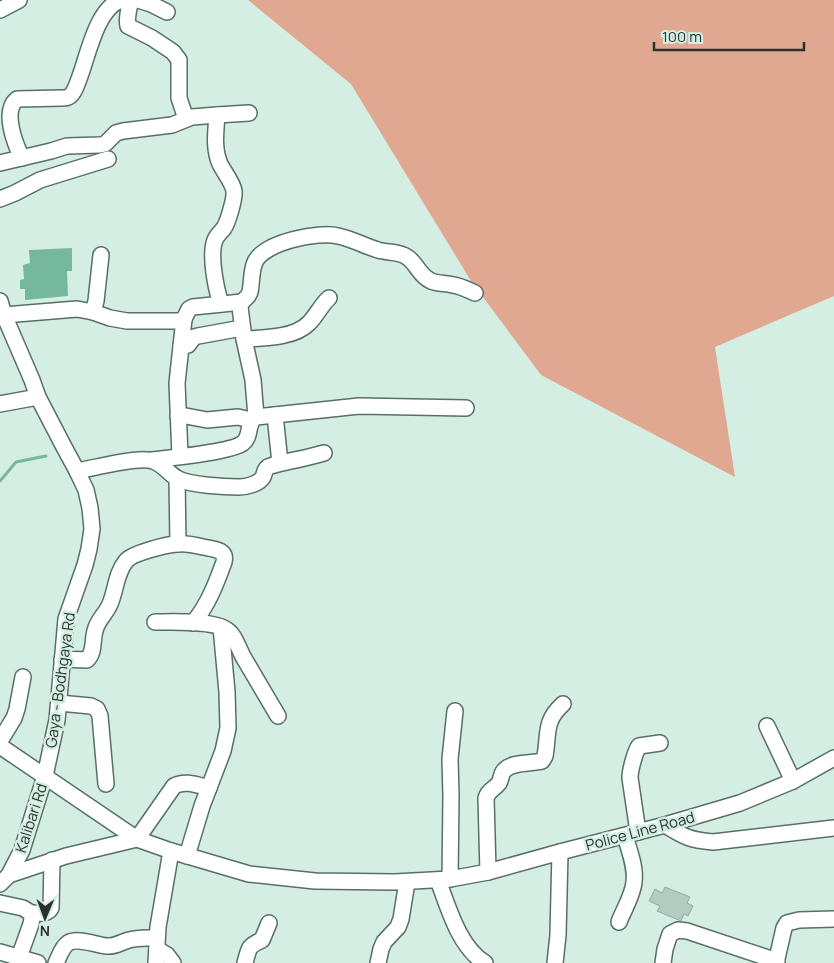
<svg xmlns="http://www.w3.org/2000/svg" width="834" height="963" viewBox="0 0 834 963" font-family="Manrope,sans-serif">
<rect width="100%" height="100%" fill="#d5eee3"/>
<polygon fill="#e1a891" points="248,0 834,0 834,296 715,347 735,477 541,375 471,281 351,84"/>
<polygon fill="#76b79f" points="72,248 72,271 67,271 68,296 25,300 25,289 20,289 20,280 24,279 23,265 30,263 29,250"/>
<g fill="none" stroke-linecap="round" stroke-linejoin="round">
<polyline stroke="#76b79f" stroke-width="3" points="0,481 16,462 46,456"/>
</g>
<polygon fill="#b2ccc1" stroke="#93aba1" points="665,887 690,897 687,903 693,906 688,916 684,914 681,921 657,911 660,906 649,901 655,889 662,893"/>
<g fill="none" stroke-linecap="round" stroke-linejoin="round">
<defs>
<g id="minor">
<path d="M131,0c-2,8 -5,18 -3,26l24,12 21,14 6,8v38l7,21"/>
<polyline points="138,0 151,4 167,12"/>
<polyline points="0,10 19,0"/>
<path d="M217,115c-1,16 -4,33 3,49 4,8 13,19 14,27 1,7 -6,31 -10,37 -3,4 -7,7 -9,12 -6,15 1,49 6,64"/>
<path d="M22,158c-7,-14 -20,-47 -5,-59l45,-1c4,0 5,0 8,-2 5,-4 7,-12 9,-17 9,-23 17,-70 42,-79"/>
<polyline points="0,163 51,151 67,146 100,145 105,144 116,133 123,131 172,125 192,117 217,115 249,113"/>
<polyline points="0,199 15,193 40,180 108,159"/>
<polyline points="0,301 4,315 32,380 38,397 64,447 77,471 86,490 90,508 92,529 89,549 85,565 66,619 57,720 45,776 22,850 9,875 0,884"/>
<polyline points="93,312 96,301 101,255"/>
<polyline points="4,315 77,309 93,312 110,318 127,321 181,321 184,319 189,309 193,307 242,302"/>
<path d="M244,339c20,-1 51,-1 65,-16 8,-8 12,-18 20,-25"/>
<polyline points="181,346 188,345 194,337 198,336 242,328"/>
<polyline points="0,404 38,397"/>
<polyline points="275,415 280,463"/>
<polyline points="178,416 186,416 207,420 238,417 251,420"/>
<path d="M256,417l-3,-37 -9,-41 -4,-32 2,-5 6,-6 2,-4c2,-10 1,-21 5,-30 9,-20 64,-31 83,-26 14,3 27,10 40,14 9,3 21,1 29,7 10,6 11,18 24,24 7,3 15,2 22,4 8,1 15,5 22,8"/>
<polyline points="180,456 177,383 184,319"/>
<path d="M152,460c17,-2 80,-8 91,-17 9,-7 3,-20 13,-26l103,-11 107,2"/>
<path d="M77,471c17,-3 62,-15 76,-10 10,3 16,13 25,18 14,6 45,8 61,8 7,0 20,-3 24,-10 2,-4 1,-7 5,-10 7,-3 15,-4 22,-6 12,-2 23,-5 34,-8"/>
<polyline points="177,478 178,544"/>
<path d="M155,622c17,0 59,-2 72,8 9,6 12,21 18,30 11,19 22,37 33,56"/>
<path d="M62,659l25,1c8,-8 5,-19 8,-29 2,-11 11,-17 15,-27 6,-14 6,-31 16,-43 6,-8 40,-16 50,-17 9,-1 19,1 27,3 10,2 24,2 21,15 -8,22 -16,43 -31,61"/>
<polyline points="59,703 91,706 97,709 100,716 106,784"/>
<polyline points="767,726 793,781"/>
<polyline points="0,741 14,718 17,709 23,677"/>
<polyline points="0,746 137,839 171,851 249,874 315,881 395,882 450,879 488,872 560,852 665,825 740,803 793,781 834,758"/>
<path d="M665,825c19,12 25,15 48,17l121,-14"/>
<path d="M638,832l-8,-54c0,-8 5,-26 9,-32l21,-3"/>
<polyline points="187,856 202,806 223,751 228,728 227,692 221,627"/>
<path d="M488,872l-2,-74c3,-9 8,-8 13,-15 2,-3 2,-8 4,-11 7,-11 28,-8 39,-11l3,-5c4,-23 -1,-35 18,-52"/>
<path d="M9,875l57,-19 71,-17 37,-53c11,-6 23,-1 35,2"/>
<polyline points="450,879 451,796 450,759 455,711"/>
<path d="M438,880c10,27 21,67 47,83"/>
<polyline points="0,903 23,908 31,913 32,918 31,924 17,963"/>
<path d="M31,913c8,0 16,2 20,-5l1,-48"/>
<path d="M619,922c5,-13 14,-27 15,-40 2,-15 -5,-32 -9,-46"/>
<polyline points="157,949 167,955 173,963"/>
<polyline points="0,952 38,963"/>
<path d="M56,963c3,-6 6,-16 12,-20 9,-6 28,2 39,3 8,1 14,-4 22,-6 9,-3 19,-2 28,-2"/>
<polyline points="156,963 158,927 171,851"/>
<path d="M245,963c4,-15 3,-17 17,-23l7,-17"/>
<polyline points="378,963 381,949 384,942 398,927 401,919 407,882"/>
<polyline points="555,963 558,935 560,852"/>
<polyline points="663,963 665,949 670,934 678,930 687,931 777,961"/>
<polyline points="776,963 784,928 787,923 799,920 834,919"/>
</g>
</defs>
<use href="#minor" stroke="#586f65" stroke-width="18"/>
<use href="#minor" stroke="#fff" stroke-width="15"/>
</g>
<g text-anchor="middle" dominant-baseline="central" stroke-width="5" stroke-linejoin="round" paint-order="stroke">
<g font-size="15" fill="#27312d" stroke="#d5eee3">
<text transform="translate(60 680) rotate(-82)">Gaya - Bodhgaya Rd</text>
<text transform="translate(31 818) rotate(-72)">Kalibari Rd</text>
<text transform="translate(640 831) rotate(-15)">Police Line Road</text>
</g>
</g>
<g transform="translate(45 918) rotate(181)" stroke="#d5eee3" stroke-width="4" paint-order="stroke">
<path d="M0-4L9 19L0 12L-9 19Z" fill="#27312d"/>
<text y="-8" font-size="14" font-weight="bold" text-anchor="middle" fill="#27312d">N</text>
</g>
<path d="M654 42v8h150v-8" fill="none" stroke="#27312d" stroke-width="2.5"/>
<text x="662" y="42" font-size="15" fill="#27312d" stroke="#d5eee3" stroke-width="4" paint-order="stroke">100 m</text>
</svg>
